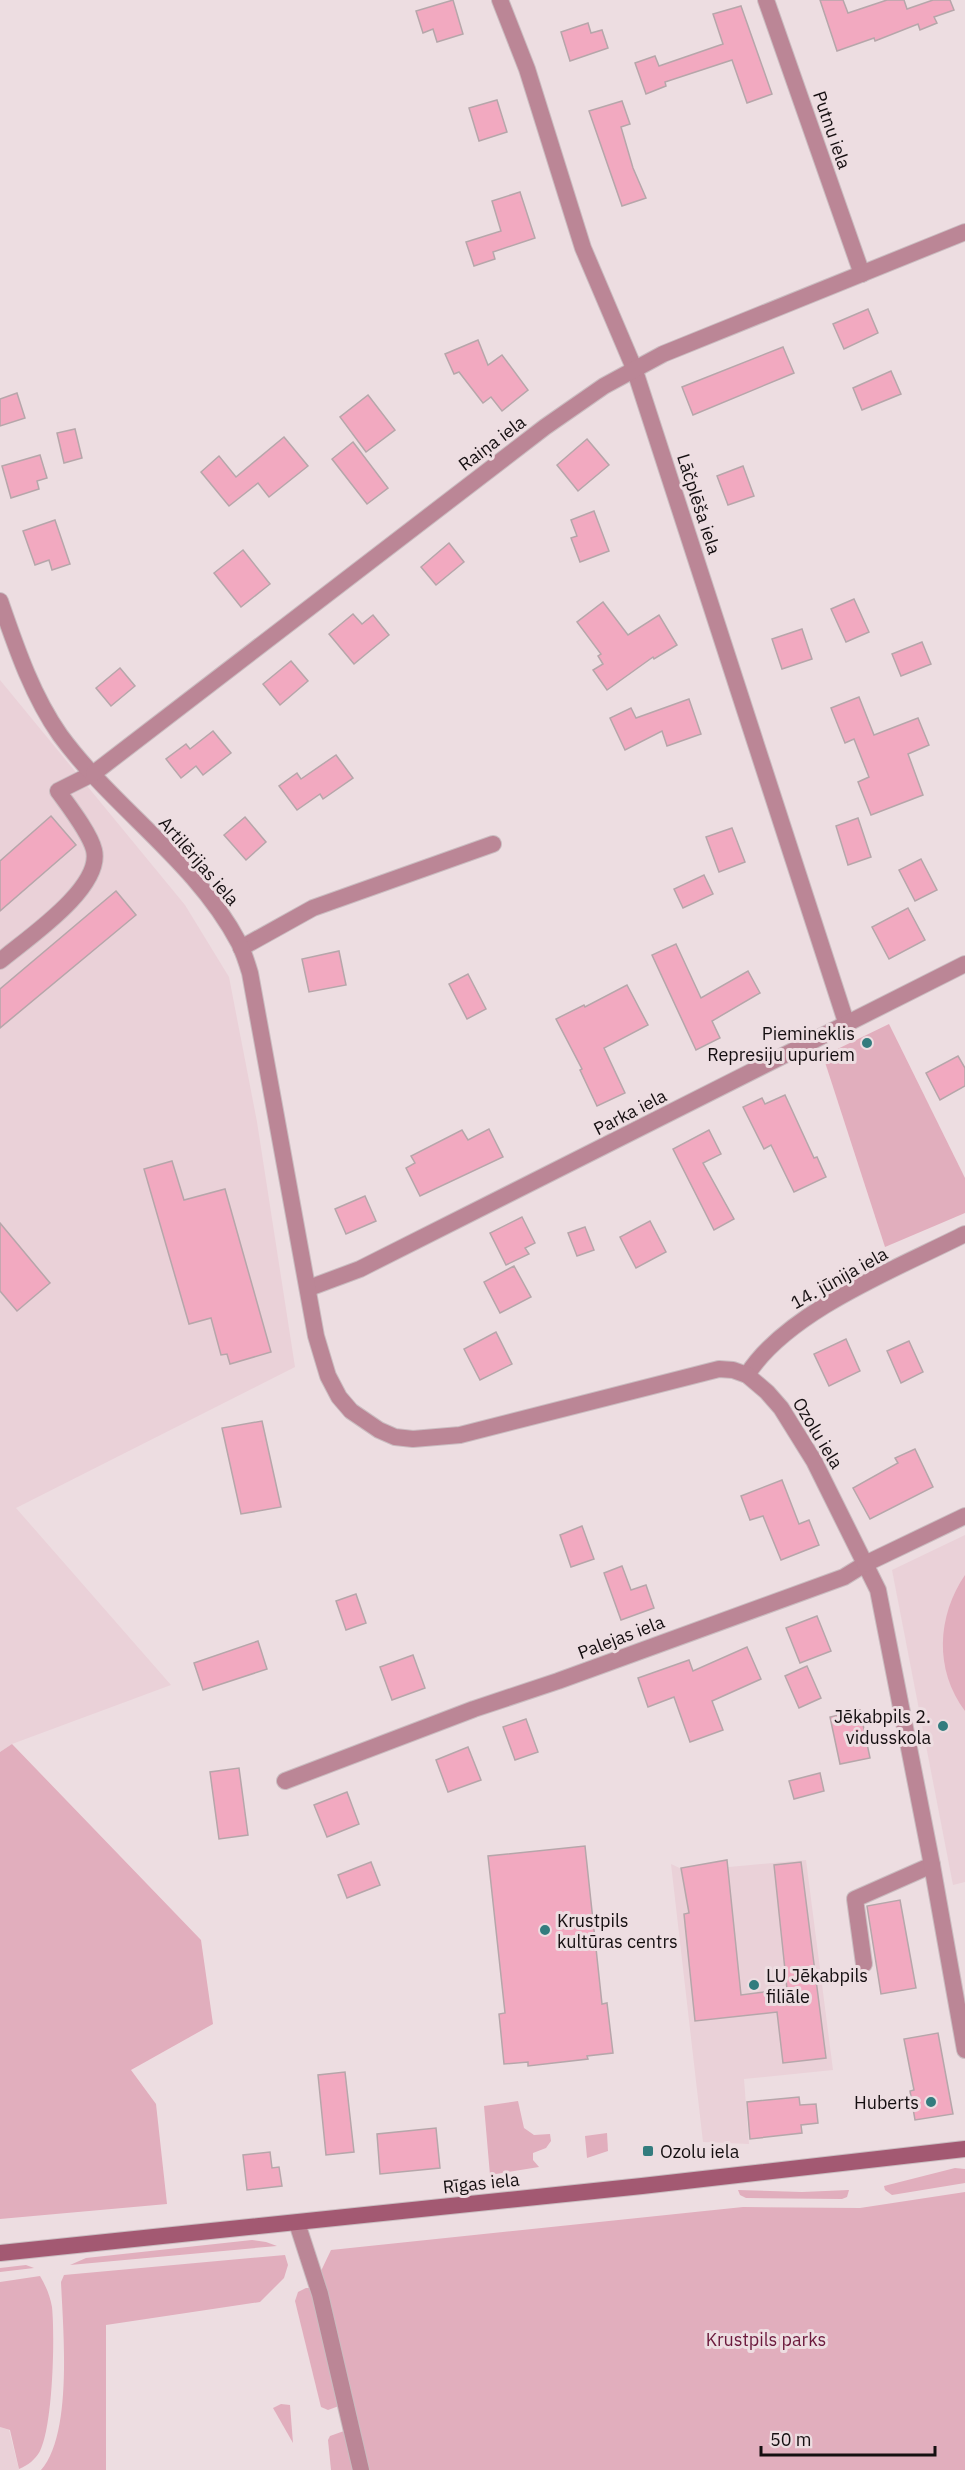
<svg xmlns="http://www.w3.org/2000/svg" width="965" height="2470" viewBox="0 0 965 2470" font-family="'IBM Plex Sans',sans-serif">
<rect width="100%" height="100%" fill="#eddde1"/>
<g fill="#ead1d8">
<polygon points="0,680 185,905 229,977 257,1122 295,1367 16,1508 171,1685 12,1744 0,1752"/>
<polygon points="965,1535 965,1882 953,1885 892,1570"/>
<polygon points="806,1860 833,2070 744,2079 749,2144 703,2142 671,1864 686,1871"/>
<polygon points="0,2427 9,2430 19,2470 0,2470"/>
</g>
<g fill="#e1aebd">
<polygon points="889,1024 965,1178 965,1213 885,1247 823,1056"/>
<path d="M965,1575v136c-31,-41 -28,-95 0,-136z"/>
<polygon points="12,1744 201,1940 213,2024 131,2070 156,2104 167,2204 0,2219 0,1752"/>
<polygon points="518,2101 524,2128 534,2135 550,2134 551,2141 546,2148 533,2153 533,2160 539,2167 490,2175 484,2106"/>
<polygon points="607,2133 608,2151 587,2158 585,2136"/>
<polygon points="955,2168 965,2169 965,2183 892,2195 885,2190 884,2186"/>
<polygon points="738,2190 802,2192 849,2190 847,2197 842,2199 746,2198 740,2195"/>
<polygon points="965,2192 965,2470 367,2470 321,2271 331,2250 743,2207 860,2208"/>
<polygon points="252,2240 266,2242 277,2246 70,2265 86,2258"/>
<path d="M285,2255l3,10 -4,13 -24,24 -154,23v145h-65c32,-36 22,-141 20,-188l3,-7z"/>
<polygon points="26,2265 34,2268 0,2272 0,2268"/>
<path d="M40,2276c6,10 10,20 12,31 3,30 1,118 -12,144 -5,9 -12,14 -21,18l-9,-39 -10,-3v-145z"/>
<polygon points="306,2288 310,2288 339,2406 328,2410 321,2407 295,2301 298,2292"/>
<polygon points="281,2404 290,2405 293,2443 273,2408"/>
<polygon points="344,2431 357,2470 331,2470 328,2440 330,2436"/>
</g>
<g fill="#f2a9c0" stroke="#b6a6aa" stroke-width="1.5">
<polygon points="453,0 463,34 437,42 433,29 423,33 416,11"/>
<polygon points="820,0 843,0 848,13 887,0 904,0 907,9 933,0 950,0 954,10 934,17 937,23 920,30 918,24 875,41 874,38 837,51"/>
<polygon points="741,6 772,94 747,103 732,60 665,82 666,86 646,94 635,63 655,56 659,66 723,44 713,14"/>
<polygon points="588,23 591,33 602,30 608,48 570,61 561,32"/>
<polygon points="497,100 507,132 479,141 469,108"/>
<polygon points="622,101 630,124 621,127 633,168 646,198 622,206 589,111"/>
<polygon points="520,192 535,238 493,252 495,259 474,266 466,242 501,231 492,201"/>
<polygon points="868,309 878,333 844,349 833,324"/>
<polygon points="478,340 488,365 502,355 528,390 502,411 491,397 483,403 459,372 454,374 445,354"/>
<polygon points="783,347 794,373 693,415 682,387"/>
<polygon points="891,371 901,394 862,410 853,388"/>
<polygon points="17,393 25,418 0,426 0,399"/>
<polygon points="368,395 395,430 366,452 340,417"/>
<polygon points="75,429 82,458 64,463 57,433"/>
<polygon points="284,437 308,466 269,497 258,483 229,506 201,472 219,456 236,477"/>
<polygon points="587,439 609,465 578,491 557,465"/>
<polygon points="353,442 388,488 367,504 332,459"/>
<polygon points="40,455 47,478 37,481 39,489 11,498 2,466"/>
<polygon points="743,466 754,496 728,505 717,476"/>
<polygon points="594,511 609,551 580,562 571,538 577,536 571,520"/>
<polygon points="55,520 70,564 52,570 49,560 35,565 23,531"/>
<polygon points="449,543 464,562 436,585 421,567"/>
<polygon points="243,550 270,584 241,607 214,573"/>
<polygon points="854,599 869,632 846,642 831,609"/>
<polygon points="603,602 628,635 659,615 677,645 654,659 653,657 607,690 593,670 603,664 598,656 601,654 577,622"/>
<polygon points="353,614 362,624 373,615 389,635 354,664 329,634"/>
<polygon points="802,629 812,659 782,669 772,639"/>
<polygon points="922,642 931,664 901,676 892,654"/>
<polygon points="291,661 308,681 280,705 263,684"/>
<polygon points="120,668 135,686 111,706 96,688"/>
<polygon points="859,697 874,735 918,718 929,745 908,754 923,795 871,815 858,782 869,777 854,739 845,743 831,708"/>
<polygon points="689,699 701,734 667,746 662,731 625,750 610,718 631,708 636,718"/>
<polygon points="213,731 231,753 203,775 196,766 181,778 166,759 186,744 190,749"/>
<polygon points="336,755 353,778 323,799 320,794 297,810 279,786 297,773 301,779"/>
<polygon points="51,816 76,845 0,911 0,861"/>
<polygon points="245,817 266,842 246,860 224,835"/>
<polygon points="858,818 871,857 848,865 836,826"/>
<polygon points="732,828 745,862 719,872 706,837"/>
<polygon points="921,859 937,890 915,901 899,870"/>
<polygon points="704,875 713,894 683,908 674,889"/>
<polygon points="116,891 136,915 0,1028 0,989"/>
<polygon points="908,908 925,940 889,959 872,927"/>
<polygon points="676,944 701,998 748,971 760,993 712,1021 720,1038 696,1050 652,955"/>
<polygon points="339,951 346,985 309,992 302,959"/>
<polygon points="468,974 486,1009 467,1019 449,984"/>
<polygon points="627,985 648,1025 604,1048 625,1093 597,1106 580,1070 582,1069 556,1019 584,1005 585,1007"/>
<polygon points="958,1056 965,1068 965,1086 940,1100 926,1073"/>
<polygon points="785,1095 814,1158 817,1157 826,1177 794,1192 771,1145 764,1149 743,1107 762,1098 765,1104"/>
<polygon points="489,1129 503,1157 420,1196 406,1168 415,1163 411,1156 462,1130 468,1140"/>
<polygon points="709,1130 721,1154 703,1163 734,1219 714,1230 673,1149"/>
<polygon points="172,1161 184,1200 225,1189 271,1352 230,1364 227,1354 221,1355 211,1318 189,1324 144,1169"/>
<polygon points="365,1196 376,1221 346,1234 335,1209"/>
<polygon points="522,1217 535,1243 525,1248 529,1254 506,1265 490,1233"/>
<polygon points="650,1221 666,1252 636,1268 620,1237"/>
<polygon points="0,1223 50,1283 17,1311 0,1291"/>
<polygon points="585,1227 594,1250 577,1256 568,1233"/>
<polygon points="514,1266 531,1297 500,1313 484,1282"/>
<polygon points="496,1332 512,1364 480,1380 464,1349"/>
<polygon points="846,1339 860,1371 829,1386 814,1354"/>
<polygon points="909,1341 923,1372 901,1383 887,1351"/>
<polygon points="262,1421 281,1507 241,1514 222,1428"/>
<polygon points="915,1449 933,1487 870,1519 853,1488 898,1463 895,1458"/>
<polygon points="782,1480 799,1524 809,1520 819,1545 781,1560 763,1516 750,1520 741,1496"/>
<polygon points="582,1526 594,1559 571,1567 560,1535"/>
<polygon points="622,1566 631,1590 646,1585 654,1608 621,1620 604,1573"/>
<polygon points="356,1594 366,1623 346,1630 336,1601"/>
<polygon points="817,1616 831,1651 800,1663 786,1628"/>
<polygon points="258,1641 267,1669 203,1690 194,1663"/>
<polygon points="747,1647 761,1679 712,1701 723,1730 690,1742 674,1697 648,1707 638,1678 689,1660 693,1671"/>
<polygon points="413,1655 425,1688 392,1700 380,1667"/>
<polygon points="807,1666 821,1698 799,1708 785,1676"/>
<polygon points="860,1710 870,1758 840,1764 830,1717"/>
<polygon points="526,1719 538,1752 515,1760 503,1727"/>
<polygon points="468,1747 481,1780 448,1792 436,1760"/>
<polygon points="239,1768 248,1835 219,1839 210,1772"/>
<polygon points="820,1773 824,1791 794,1799 789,1781"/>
<polygon points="347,1792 359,1824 327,1837 314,1805"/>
<polygon points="585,1846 602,2004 607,2003 613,2053 587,2056 588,2059 528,2066 528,2062 504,2064 499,2014 505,2013 488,1856"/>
<polygon points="727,1860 741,1995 787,1989 774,1865 801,1862 826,2058 783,2063 777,2012 695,2021 684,1914 689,1913 681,1868"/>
<polygon points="371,1862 380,1885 347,1898 338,1875"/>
<polygon points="900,1900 916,1988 881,1994 867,1906"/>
<polygon points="938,2033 953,2114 915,2120 910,2091 914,2090 904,2039"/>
<polygon points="345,2072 354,2152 326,2155 318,2075"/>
<polygon points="799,2097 800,2105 816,2104 818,2123 801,2125 802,2133 750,2139 747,2102"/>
<polygon points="436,2128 440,2168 380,2174 377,2134"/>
<polygon points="270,2152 272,2168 279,2167 282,2186 247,2190 243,2155"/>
</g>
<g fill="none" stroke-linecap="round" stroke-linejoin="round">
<defs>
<g id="minor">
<polyline points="500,0 527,69 583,248 634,368 847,1025"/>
<polyline points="766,0 862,274"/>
<polyline points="241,948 313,908 493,844"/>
<path d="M0,961c26,-22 103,-73 94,-111 -4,-17 -26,-45 -36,-59l36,-18"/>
<polyline points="309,1288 360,1269 965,964"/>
<path d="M747,1375c40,-64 151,-107 218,-141"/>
<polyline points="285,1781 474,1709 558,1681 844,1577 865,1564"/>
<polyline points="864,1964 855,1899 932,1865"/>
<polyline points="297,2223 320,2294 361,2470"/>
</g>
<g id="tertiary">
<path d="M0,601c16,46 32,94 60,134 54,74 136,126 179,208 5,10 8,20 11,30l66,363 12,40 11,21 12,14 28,19 16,7 18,2 47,-4 259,-66 14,1 14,5 20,17 14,16 33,53 64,129 54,275 33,185"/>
<polyline points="94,773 545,427 604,386 663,354 965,232"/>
<polyline points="865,1564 965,1516"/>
</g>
<polyline id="secondary" points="0,2253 642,2186 965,2149"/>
</defs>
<use href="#minor" stroke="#cabcc0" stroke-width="18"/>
<use href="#tertiary" stroke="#cabcc0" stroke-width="18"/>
<use href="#secondary" stroke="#cabcc0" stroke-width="18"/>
<use href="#minor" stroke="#bb8696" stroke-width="16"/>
<use href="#tertiary" stroke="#bb8696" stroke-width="16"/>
<use href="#secondary" stroke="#a35972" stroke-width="16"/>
</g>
<g fill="#337c7e" stroke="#eddde1" stroke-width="2">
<circle cx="867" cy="1043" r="6"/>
<circle cx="943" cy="1726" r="6"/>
<circle cx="545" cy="1930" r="6"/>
<circle cx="754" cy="1985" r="6"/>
<circle cx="931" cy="2102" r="6"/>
<rect x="642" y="2145" width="12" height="12" rx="3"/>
</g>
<g text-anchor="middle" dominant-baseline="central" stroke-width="6" stroke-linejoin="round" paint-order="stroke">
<g font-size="18" fill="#150f11" stroke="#eddde1">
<text transform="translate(832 130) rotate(71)">Putnu iela</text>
<text transform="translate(492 443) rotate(-37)">Raiņa iela</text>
<text transform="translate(699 504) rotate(72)">Lāčplēša iela</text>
<text transform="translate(199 861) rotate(49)">Artilērijas iela</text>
<text transform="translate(630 1112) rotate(-27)">Parka iela</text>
<text transform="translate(839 1278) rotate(-29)">14. jūnija iela</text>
<text transform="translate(818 1433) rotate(59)">Ozolu iela</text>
<text transform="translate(621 1637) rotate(-21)">Palejas iela</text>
<text transform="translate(481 2183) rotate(-6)">Rīgas iela</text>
</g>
<g font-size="18" fill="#150f11" stroke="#eddde1" text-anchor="end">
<text x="855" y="1033">Piemineklis<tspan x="855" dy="21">Represiju upuriem</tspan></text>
<text x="931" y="1716">Jēkabpils 2.<tspan x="931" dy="21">vidusskola</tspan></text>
<text x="557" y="1920" text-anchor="start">Krustpils<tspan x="557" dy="21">kultūras centrs</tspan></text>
<text x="766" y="1975" text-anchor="start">LU Jēkabpils<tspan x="766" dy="21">filiāle</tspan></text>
<text x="919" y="2102">Huberts</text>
<text x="660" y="2151" text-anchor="start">Ozolu iela</text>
</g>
<g font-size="18" fill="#6b193c" stroke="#eddde1">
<text x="766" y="2339">Krustpils parks</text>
</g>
</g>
<path d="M761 2446v9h174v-9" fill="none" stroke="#150f11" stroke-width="3"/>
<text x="770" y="2446" font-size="18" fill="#150f11" stroke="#eddde1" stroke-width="4.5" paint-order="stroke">50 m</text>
</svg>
